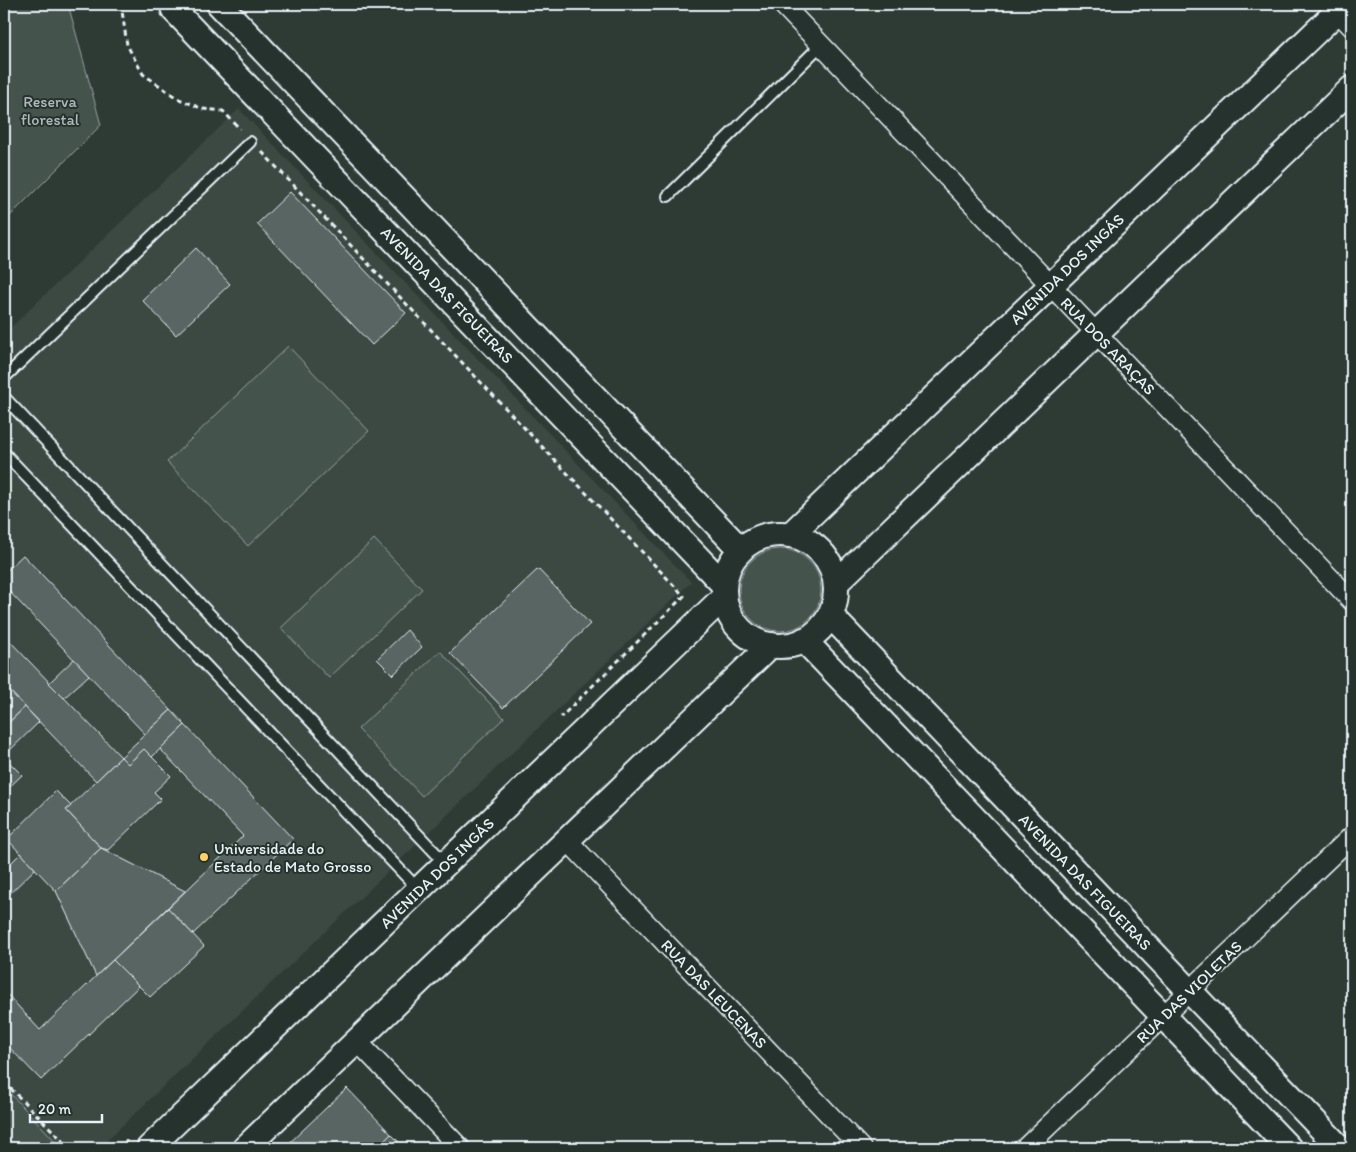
<svg xmlns="http://www.w3.org/2000/svg" width="1356" height="1152" viewBox="0 0 1356 1152" font-family="Itim,sans-serif">
<rect width="100%" height="100%" fill="#2e3b35"/>
<filter id="ink" filterUnits="userSpaceOnUse"><feTurbulence type="fractalNoise" baseFrequency=".02" numOctaves="2"/><feDisplacementMap in="SourceGraphic" scale="10" xChannelSelector="R" yChannelSelector="G"/><feConvolveMatrix kernelMatrix="1 2 1 2 8 2 1 2 1" color-interpolation-filters="sRGB"/></filter>
<g filter="url(#ink)">
<polygon fill="#3b4843" points="239,109 691,582 99,1148 19,1148 4,1132 4,334"/>
<g fill="#45524e" stroke="#96a2a3">
<polygon points="4,4 68,4 101,125 4,222"/>
<polygon points="288,346 369,431 248,546 167,462"/>
<polygon points="374,539 422,589 329,678 281,628"/>
<circle cx="780" cy="590" r="41"/>
<polygon points="440,651 504,718 422,796 358,729"/>
<polygon points="4,1087 62,1148 4,1148"/>
</g>
<g fill="#596563" stroke="#e8f1f8">
<polygon points="290,192 406,313 372,345 257,224"/>
<polygon points="196,248 230,284 176,335 142,300"/>
<polygon points="23,555 171,710 145,734 4,586 4,573"/>
<polygon points="538,569 590,624 503,708 450,653"/>
<polygon points="407,630 422,647 393,675 377,659"/>
<polygon points="4,635 121,757 96,781 4,685"/>
<polygon points="74,659 89,675 64,698 49,683"/>
<polygon points="4,685 25,707 4,727"/>
<polygon points="25,707 39,722 4,756 4,727"/>
<polygon points="171,710 185,725 152,757 144,749 128,764 121,757"/>
<polygon points="185,725 293,839 193,934 168,908 243,836 160,749"/>
<polygon points="144,749 171,776 154,792 161,799 108,850 101,848 66,810 121,757 128,764"/>
<polygon points="4,757 22,775 4,792"/>
<polygon points="56,791 71,806 66,810 101,848 56,891 7,839"/>
<polygon points="101,848 185,891 96,976 56,891"/>
<polygon points="21,853 35,869 4,899 4,870"/>
<polygon points="168,908 204,946 150,997 113,960"/>
<polygon points="113,960 139,986 41,1080 4,1042 4,991 40,1030"/>
<polygon points="347,1088 391,1134 377,1148 284,1148"/>
<polygon points="391,1134 405,1148 377,1148"/>
</g>
<g fill="none" stroke-linecap="round" stroke-linejoin="round">
<defs>
<g id="service">
<polyline points="668,196 821,45"/>
<polyline points="4,378 250,142"/>
<polyline points="4,397 446,864"/>
<polyline points="4,453 419,890"/>
</g>
<g id="minor">
<polyline points="782,4 1352,601"/>
<polyline points="1330,4 1352,27"/>
<polyline points="567,840 861,1148"/>
<polyline points="357,1041 460,1148"/>
<polyline points="1025,1148 1352,836"/>
</g>
<g id="tertiary">
<polyline points="172,4 174,10 724,585"/>
<polyline points="219,4 741,550"/>
<circle cx="780" cy="590" r="56"/>
<polyline points="790,535 1345,4"/>
<polyline points="836,583 1352,88"/>
<polyline points="830,615 1340,1148"/>
<polyline points="804,640 1289,1148"/>
<polyline points="149,1148 724,597"/>
<polyline points="245,1148 771,645"/>
</g>
</defs>
<use href="#service" stroke="#e8f1f8" stroke-width="14"/>
<use href="#minor" stroke="#e8f1f8" stroke-width="22"/>
<use href="#tertiary" stroke="#e8f1f8" stroke-width="28"/>
<g stroke="#e8f1f8" stroke-width="3" stroke-dasharray="5 4" stroke-linecap="butt">
<polyline points="121,4 127,45 143,74 177,98 203,109 223,111 240,129"/>
<polyline points="262,152 684,596 561,717"/>
<polyline points="4,1082 70,1148"/>
<polyline points="118,1148 127,1140"/>
</g>
<use href="#service" stroke="#26332d" stroke-width="10"/>
<use href="#minor" stroke="#26332d" stroke-width="19"/>
<use href="#tertiary" stroke="#26332d" stroke-width="24"/>
</g>
</g>
<circle fill="#ffd166" stroke="#26332d" stroke-width="2" cx="204" cy="857" r="5"/>
<g text-anchor="middle" dominant-baseline="central" stroke-width="4" stroke-linejoin="round" paint-order="stroke">
<g font-size="16" fill="#afb9bc" stroke="#26332d">
<text x="50" y="101">Reserva<tspan x="50" dy="18">florestal</tspan></text>
</g>
<g font-size="16" fill="#e8f1f8" stroke="#26332d">
<text transform="translate(1067 269) rotate(-44)">AVENIDA DOS INGÁS</text>
<text transform="translate(447 295) rotate(46)">AVENIDA DAS FIGUEIRAS</text>
<text transform="translate(1108 346) rotate(46)">RUA DOS ARAÇAS</text>
<text transform="translate(437 873) rotate(-44)">AVENIDA DOS INGÁS</text>
<text transform="translate(1085 882) rotate(46)">AVENIDA DAS FIGUEIRAS</text>
<text transform="translate(1189 992) rotate(-44)">RUA DAS VIOLETAS</text>
<text transform="translate(714 994) rotate(46)">RUA DAS LEUCENAS</text>
</g>
<g font-size="16" fill="#e8f1f8" stroke="#26332d" text-anchor="start">
<text x="214" y="848">Universidade do<tspan x="214" dy="18">Estado de Mato Grosso</tspan></text>
</g>
</g>
<rect width="1356" height="1152" fill="none" stroke="#26332d" stroke-width="20"/>
<rect x="10" y="10" width="1336" height="1132" fill="none" stroke="#e8f1f8" stroke-width="2" filter="url(#ink)"/>
<path d="M30 1114v8h72v-8" fill="none" stroke="#e8f1f8" stroke-width="2.5"/>
<text x="38" y="1114" font-size="15" fill="#e8f1f8" stroke="#26332d" stroke-width="4" paint-order="stroke">20 m</text>
</svg>
